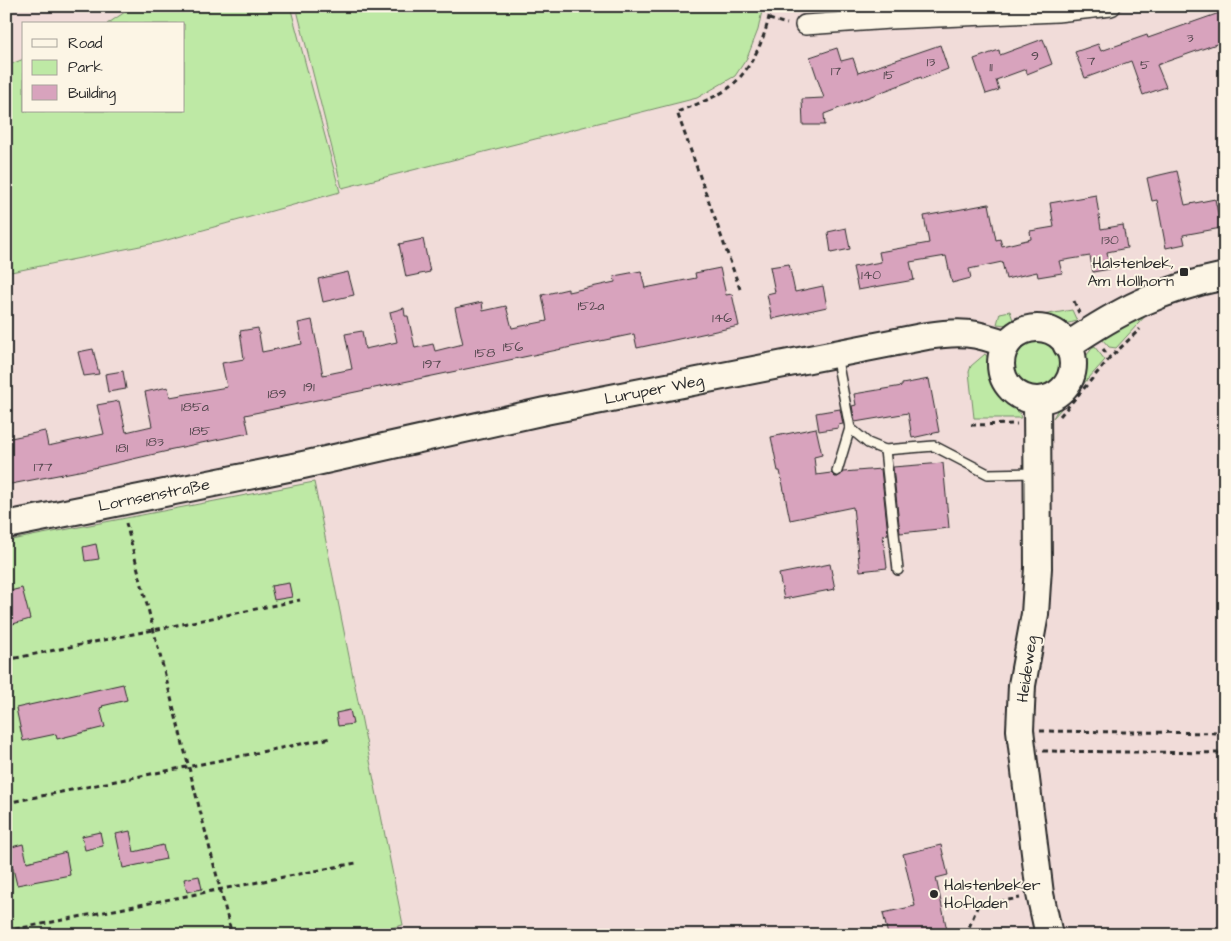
<svg xmlns="http://www.w3.org/2000/svg" width="1231" height="941" viewBox="0 0 1231 941" font-family="'Architects Daughter',sans-serif">
<rect width="100%" height="100%" fill="#f1dcd9"/>
<filter id="ink" filterUnits="userSpaceOnUse"><feTurbulence type="fractalNoise" baseFrequency=".02" numOctaves="2"/><feDisplacementMap in="SourceGraphic" scale="10" xChannelSelector="R" yChannelSelector="G"/><feConvolveMatrix kernelMatrix="1 2 1 2 8 2 1 2 1" color-interpolation-filters="sRGB"/></filter>
<g filter="url(#ink)">
<g fill="#bee9a5" stroke="#748a68">
<polygon points="134,6 290,6 340,192 160,242 6,273 6,66 24,59 24,111 184,111 184,24 107,24"/>
<polygon points="296,6 763,6 758,30 747,58 735,76 697,98 342,188"/>
<path d="M1072,310l5,11c-15,5 -21,0 -36,-1 -15,-1 -27,7 -44,4l3,-11 10,-2 3,9z"/>
<polygon points="1148,313 1116,348 1109,347 1102,339 1115,329"/>
<circle cx="1037" cy="365" r="23"/>
<polygon points="1094,346 1105,360 1053,418 1062,402 1071,393 1078,384 1086,356"/>
<path d="M985,354c8,9 9,19 14,30 6,12 18,20 22,34h-47l-5,-46 2,-6z"/>
<polygon points="314,482 403,925 361,935 6,935 6,541"/>
</g>
<g fill="#d8a3bd" stroke="#2b2b2b">
<polygon points="1225,11 1225,41 1157,65 1166,87 1143,95 1131,61 1085,78 1075,52 1098,44 1101,51 1147,35 1148,38"/>
<polygon points="1043,39 1052,64 1027,74 1026,69 996,80 999,90 986,94 974,59 999,50 1000,55"/>
<polygon points="940,45 948,69 922,79 921,77 824,114 825,125 803,125 802,99 824,98 810,57 837,48 841,61 853,58 858,73"/>
<polygon points="1177,171 1185,205 1215,199 1221,228 1183,235 1185,244 1166,248 1157,200 1152,201 1147,178"/>
<polygon points="1096,195 1101,229 1123,225 1127,248 1107,252 1110,269 1093,272 1090,256 1059,261 1062,273 1038,277 1037,272 1006,279 1002,262 969,269 971,278 952,283 946,256 910,262 914,280 858,290 853,267 881,262 879,252 929,243 924,216 989,204 996,240 1000,239 1002,246 1031,239 1030,231 1054,227 1050,203"/>
<polygon points="846,228 850,249 831,253 828,232"/>
<polygon points="423,239 430,272 406,277 399,244"/>
<polygon points="789,264 795,292 823,286 827,307 772,319 767,294 775,292 770,267"/>
<polygon points="720,268 726,295 732,294 739,326 637,348 634,334 245,415 249,433 168,450 168,451 89,469 6,485 6,439 45,431 48,446 104,434 97,405 119,401 126,432 152,426 145,392 168,387 170,397 227,387 222,363 244,359 240,331 258,328 262,352 302,344 298,323 312,320 323,375 352,369 345,334 362,331 365,349 397,342 390,312 404,308 405,316 408,316 415,348 433,344 435,351 463,344 455,308 482,302 483,311 506,306 512,328 547,321 542,295 568,289 568,292 615,282 614,276 641,271 645,288 696,278 695,273"/>
<polygon points="348,272 354,295 323,302 318,279"/>
<polygon points="93,349 99,374 84,376 78,352"/>
<polygon points="123,371 126,389 108,392 105,374"/>
<polygon points="929,379 939,432 912,438 908,413 855,422 852,406 856,405 854,394 902,386 902,384"/>
<polygon points="840,409 843,424 838,425 838,428 819,431 816,413"/>
<polygon points="816,428 822,455 814,457 816,475 831,473 835,477 838,477 843,472 881,469 888,534 883,535 887,568 860,571 853,507 790,520 780,471 778,471 771,437"/>
<polygon points="943,463 949,528 900,533 893,467"/>
<polygon points="96,544 99,559 85,561 83,547"/>
<polygon points="830,564 835,589 784,599 779,574"/>
<polygon points="289,583 292,597 274,600 271,586"/>
<polygon points="22,588 30,619 6,626 6,592"/>
<polygon points="123,684 127,700 102,706 103,707 100,708 105,727 57,739 56,734 23,741 16,708"/>
<polygon points="350,710 353,724 338,726 336,713"/>
<polygon points="130,831 134,852 163,845 166,859 123,868 116,834"/>
<polygon points="100,832 103,846 85,850 82,836"/>
<polygon points="23,844 27,862 66,852 70,875 17,885 8,848"/>
<polygon points="941,845 948,875 936,878 948,935 888,935 883,913 915,906 903,854"/>
<polygon points="199,876 202,889 187,892 184,879"/>
</g>
<g fill="none" stroke-linecap="round" stroke-linejoin="round">
<defs>
<g id="lane">
<polyline points="889,6 890,19"/>
<polyline points="836,355 850,428 837,471"/>
<polyline points="850,428 868,443 885,450 934,446 988,474 1036,473"/>
<polyline points="885,450 898,570"/>
</g>
<polyline id="street" points="805,25 890,19 1057,12 1111,6"/>
<g id="secondary">
<circle cx="1037" cy="364" r="36"/>
<path d="M1067,346c53,-36 94,-57 158,-70"/>
<polyline points="1037,401 1038,568 1035,614 1022,685 1020,730 1040,894 1049,935"/>
<path id="s1" d="M6,525l297,-60 242,-54 382,-75c33,-5 48,-4 79,8"/>
</g>
</defs>
<use href="#lane" stroke="#2b2b2b" stroke-width="12"/>
<use href="#street" stroke="#2b2b2b" stroke-width="22"/>
<use href="#secondary" stroke="#2b2b2b" stroke-width="30"/>
<g stroke="#2b2b2b" stroke-width="3" stroke-dasharray="5 4" stroke-linecap="butt">
<polyline points="769,19 787,24"/>
<path d="M740,289l-63,-177c15,-6 41,-15 53,-25 22,-18 37,-52 41,-81"/>
<polyline points="1074,301 1079,313"/>
<polyline points="1103,349 1110,358"/>
<polyline points="1060,416 1110,358 1140,329"/>
<polyline points="971,425 1017,424"/>
<polyline points="126,523 232,935"/>
<polyline points="6,660 300,600"/>
<polyline points="1040,731 1225,733"/>
<polyline points="1043,751 1225,753"/>
<polyline points="6,803 331,738"/>
<polyline points="6,931 356,863"/>
<polyline points="966,935 978,905 1020,898"/>
</g>
<use href="#lane" stroke="#fcf5e5" stroke-width="9"/>
<use href="#street" stroke="#fcf5e5" stroke-width="19"/>
<use href="#secondary" stroke="#fcf5e5" stroke-width="26"/>
</g>
</g>
<g fill="#2b2b2b" stroke="#fcf5e5" stroke-width="2">
<rect x="1179" y="267" width="10" height="10" rx="2.5"/>
<circle cx="934" cy="894" r="5"/>
</g>
<g text-anchor="middle" dominant-baseline="central" stroke-width="4" stroke-linejoin="round" paint-order="stroke">
<g font-size="14" fill="#564950">
<text x="1190" y="38">3</text>
<text x="1035" y="56">9</text>
<text x="1091" y="61">7</text>
<text x="931" y="62">13</text>
<text x="1145" y="65">5</text>
<text x="991" y="67">11</text>
<text x="836" y="71">17</text>
<text x="889" y="75">15</text>
<text x="1110" y="240">130</text>
<text x="871" y="275">140</text>
<text x="591" y="306">152a</text>
<text x="722" y="318">146</text>
<text x="513" y="347">156</text>
<text x="485" y="353">158</text>
<text x="432" y="364">197</text>
<text x="309" y="387">191</text>
<text x="277" y="394">189</text>
<text x="195" y="407">185a</text>
<text x="200" y="431">185</text>
<text x="155" y="442">183</text>
<text x="122" y="448">181</text>
<text x="43" y="467">177</text>
</g>
<g font-size="16" fill="#2b2b2b" stroke="#fcf5e5" text-anchor="end">
<text x="1174" y="263">Halstenbek,<tspan x="1174" dy="18">Am Hollhorn</tspan></text>
<text x="944" y="885" text-anchor="start">Halstenbeker<tspan x="944" dy="18">Hofladen</tspan></text>
</g>
<g font-size="16" fill="#2b2b2b" stroke="#fcf5e5">
<text stroke="none"><textPath href="#s1" startOffset="662">Luruper Weg</textPath></text>
<text stroke="none"><textPath href="#s1" startOffset="151">Lornsenstraße</textPath></text>
<text transform="translate(1027 669) rotate(-82)">Heideweg</text>
</g>
</g>
<rect width="1231" height="941" fill="none" stroke="#fcf5e5" stroke-width="25"/>
<rect x="12" y="12" width="1206" height="916" fill="none" stroke="#2b2b2b" stroke-width="2" filter="url(#ink)"/>
<rect x="22" y="22" width="162" height="90" fill="#fcf5e5" stroke="#a8a49b"/>
<rect x="32" y="39" width="25" height="8" fill="#fcf5e5" stroke="#a8a49b"/>
<text x="68" y="48" font-size="15" fill="#2b2b2b">Road</text>
<rect x="32" y="60" width="25" height="15" fill="#bee9a5" stroke="#a8a49b"/>
<text x="68" y="72" font-size="15" fill="#2b2b2b">Park</text>
<rect x="32" y="85" width="25" height="15" fill="#d8a3bd" stroke="#a8a49b"/>
<text x="68" y="98" font-size="15" fill="#2b2b2b">Building</text>
</svg>
